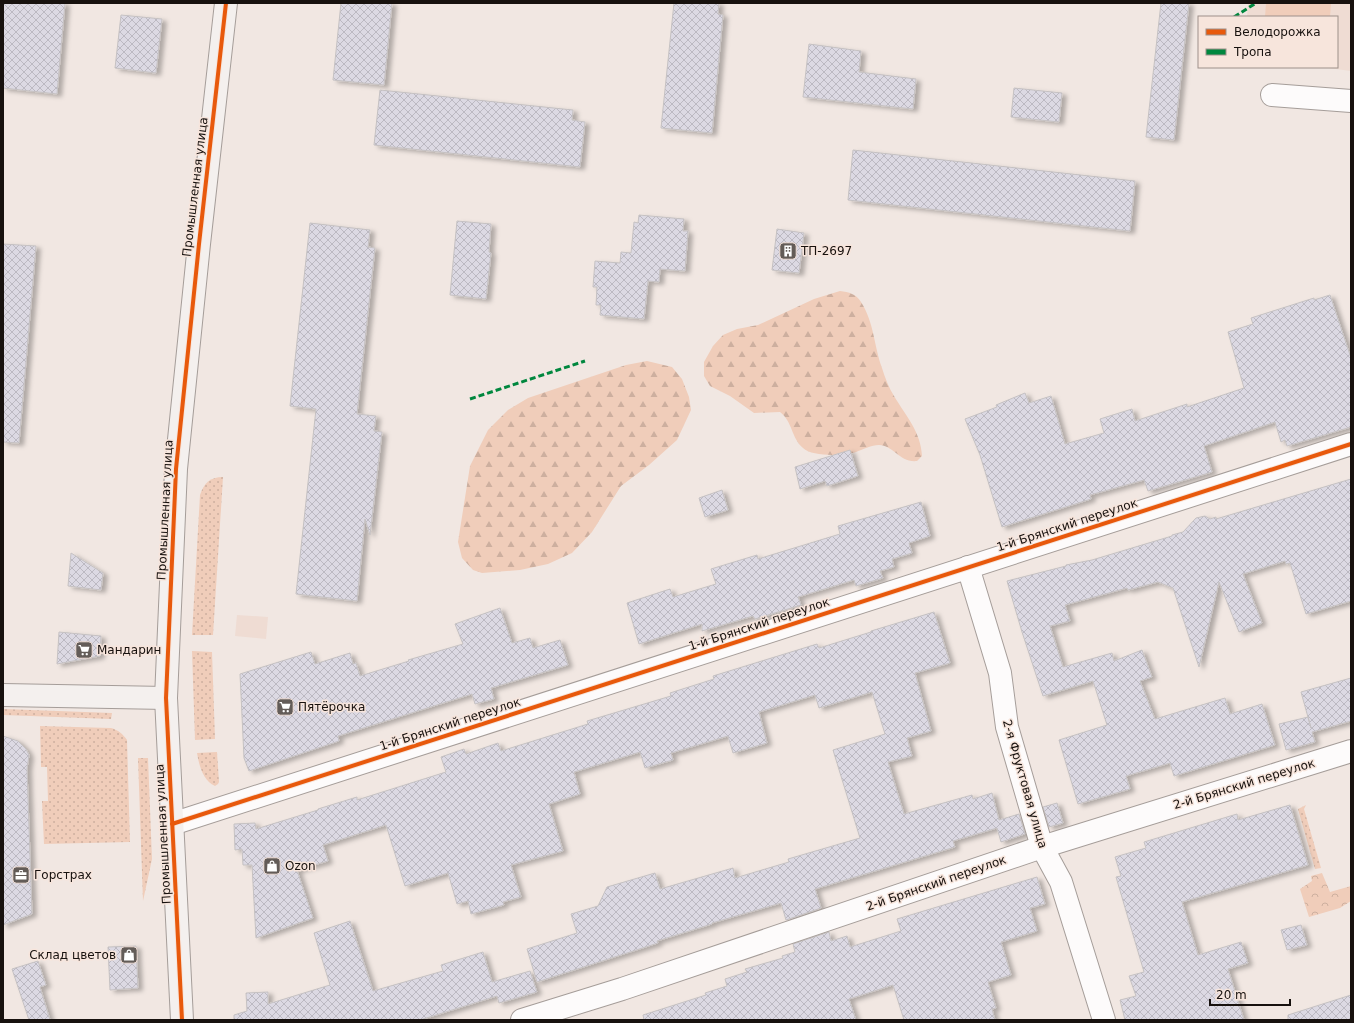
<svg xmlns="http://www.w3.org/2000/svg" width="1354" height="1023" viewBox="0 0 1354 1023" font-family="'DejaVu Sans',sans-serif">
<defs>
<pattern id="grass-dots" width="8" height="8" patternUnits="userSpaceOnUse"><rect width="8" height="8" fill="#f0cdba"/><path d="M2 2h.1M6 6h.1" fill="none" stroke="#cdaf9f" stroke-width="1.8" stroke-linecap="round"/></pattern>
<pattern id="forest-firs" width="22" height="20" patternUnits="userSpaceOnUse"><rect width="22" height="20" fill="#f0cdba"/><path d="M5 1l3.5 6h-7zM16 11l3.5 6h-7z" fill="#cdaf9f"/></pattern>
<pattern id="park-crowns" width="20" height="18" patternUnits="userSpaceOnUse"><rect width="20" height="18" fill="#f0cdba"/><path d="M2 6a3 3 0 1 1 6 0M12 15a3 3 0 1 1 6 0" fill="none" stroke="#cdaf9f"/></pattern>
<pattern id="building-cross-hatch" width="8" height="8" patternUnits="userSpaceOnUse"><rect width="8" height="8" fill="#dcd9e3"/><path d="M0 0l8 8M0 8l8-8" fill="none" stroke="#bcb9c2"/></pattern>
<filter id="shadow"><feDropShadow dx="4.5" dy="2.5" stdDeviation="2" flood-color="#0004"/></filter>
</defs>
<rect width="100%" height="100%" fill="#f1e7e2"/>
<g fill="#efdcd3">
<polygon points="1248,3 1351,3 1351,71 1321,67 1337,67 1337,17 1247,17"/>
<polygon points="237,615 268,617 266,639 235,636"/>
</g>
<g fill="url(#grass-dots)">
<path d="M223,477l-10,158h-21l8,-140c4,-12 10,-18 23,-18z"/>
<polygon points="192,651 212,652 215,739 195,740"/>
<polygon points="3,709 112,713 111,719 3,715"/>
<path d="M40,726l71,2c7,2 12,6 16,12l3,102 -86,2 -2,-43h6l-1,-34h-6z"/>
<path d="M217,752l2,30 -1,2 -3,2c-12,-5 -16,-21 -18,-33z"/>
<polygon points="138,758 148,758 152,859 143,901"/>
<polygon points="1306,805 1304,809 1321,868 1315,869 1298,809"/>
</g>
<g fill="url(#forest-firs)">
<path d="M840,291c9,1 16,3 21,11 13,20 13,44 21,66 3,10 7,20 12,28 12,20 27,36 28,60l-5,5c-17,2 -24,-16 -38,-16 -8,0 -15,4 -23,7 -12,4 -44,5 -53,-4 -12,-10 -10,-26 -23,-36l-26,1 -24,-17 -20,-10 -6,-10v-14l9,-16 10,-11 14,-6 21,-4 56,-26z"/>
<polygon points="647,361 672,367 682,379 689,397 691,410 677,440 649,465 621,486 592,532 572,553 548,564 520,570 482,573 473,570 462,558 458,542 470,466 488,430 508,410 528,398 626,365"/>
</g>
<polygon fill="url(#park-crowns)" points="1322,873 1330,892 1351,886 1351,901 1340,908 1309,917 1300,889 1312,881 1311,876"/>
<polygon fill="#f0cdba" points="1266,3 1331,3 1330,17 1265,17"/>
<g fill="url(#building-cross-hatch)" stroke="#c5c1c2" filter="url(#shadow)">
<polygon points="3,3 65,3 57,94 3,88"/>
<polygon points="341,3 392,3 384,85 333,80"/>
<polygon points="674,3 719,3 718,14 723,15 712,133 661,128"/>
<polygon points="1161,3 1189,3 1174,140 1146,137"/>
<polygon points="121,15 162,19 156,73 115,68"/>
<polygon points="809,44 861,51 859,72 916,79 913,109 803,97"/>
<polygon points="1014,88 1062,93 1059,122 1011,117"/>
<polygon points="380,90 573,110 572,120 585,122 580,167 374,145"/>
<polygon points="853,150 1135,181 1130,231 848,200"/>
<polygon points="639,215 684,219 683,231 688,231 685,271 660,269 659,282 648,281 644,319 600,315 601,305 596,305 597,287 593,287 595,261 620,263 621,252 631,253 634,222 638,223"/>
<polygon points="457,221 491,224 489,252 491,253 486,299 450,295"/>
<polygon points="310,223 370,230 368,247 375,248 357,414 376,416 374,431 382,432 370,535 365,519 357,601 296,594 316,409 290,406"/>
<polygon points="777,229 804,233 799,273 772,270"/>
<polygon points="3,244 36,246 19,443 3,442"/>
<polygon points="1330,295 1351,358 1351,427 1287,446 1285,440 1281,442 1275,422 1204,446 1212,472 1148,491 1144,480 1090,495 1091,499 1002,527 980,455 965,419 997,407 996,405 1025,393 1029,403 1051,396 1065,444 1104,433 1100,419 1132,409 1135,421 1187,404 1187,407 1244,388 1228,332 1253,324 1251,318 1314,298 1314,300"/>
<polygon points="850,450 858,476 827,486 825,481 800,489 795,467"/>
<polygon points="1351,479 1351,601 1306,614 1290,563 1286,564 1285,561 1243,574 1262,623 1239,632 1219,582 1199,667 1173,588 1158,582 1128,590 1127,588 1065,605 1070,621 1050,626 1063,667 1112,653 1114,661 1142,650 1152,677 1140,681 1155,719 1225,698 1230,714 1262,704 1275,745 1174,776 1170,763 1126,776 1130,789 1078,804 1059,740 1107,725 1093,681 1043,696 1022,632 1007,581 1066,566 1066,565 1092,560 1172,536 1172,535 1183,532 1196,518 1205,516 1210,519 1216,517 1216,519"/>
<polygon points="722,490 728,510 705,517 699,498"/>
<polygon points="921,502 930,536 909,543 912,553 892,559 894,567 880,571 883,578 856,586 854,580 798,597 801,605 755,619 753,616 702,631 702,624 639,644 627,603 670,589 673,597 716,584 711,569 757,555 758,559 840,534 838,526"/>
<polygon points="71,553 103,573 101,590 68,586"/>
<polygon points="500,608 512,643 530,638 533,648 560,640 568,665 491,688 494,699 475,704 472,694 338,736 339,741 249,771 244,758 240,674 311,652 315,664 350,653 353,664 356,663 360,676 409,661 408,660 463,644 455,624"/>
<polygon points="934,612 950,663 915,673 931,731 907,738 912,756 888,762 904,814 972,795 973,799 992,793 999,820 1019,814 1025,834 1001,842 997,828 953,841 955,847 815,889 821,908 786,920 781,903 712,923 712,924 657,941 658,943 537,982 527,949 577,933 571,914 598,906 607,887 655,873 660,889 733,868 735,878 789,862 788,859 860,838 833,750 885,734 872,692 819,708 815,695 759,712 767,743 733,753 728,736 671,753 673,760 645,768 640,752 574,772 580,794 549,804 563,851 511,865 521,897 503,902 504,905 471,914 468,901 457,904 448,873 405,886 386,825 323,845 328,861 297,870 313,918 256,938 252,865 243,865 242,849 235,850 234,824 255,823 256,829 318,810 318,809 357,797 357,800 446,772 441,757 464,749 466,754 498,743 501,751 588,724 587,721 671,696 670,693 714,679 713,676 817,644 819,648 871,632 871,631"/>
<polygon points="59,632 101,636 100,656 57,664"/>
<polygon points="1351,678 1351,721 1312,732 1315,742 1286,750 1279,724 1308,717 1311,728 1301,692"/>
<polygon points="3,736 18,741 26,749 29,755 27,769 32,914 3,925"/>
<polygon points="1057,803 1063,823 1049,827 1043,807"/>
<polygon points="1290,805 1308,865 1182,902 1198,955 1241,942 1248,963 1228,969 1244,1020 1125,1020 1120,1000 1136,996 1129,976 1144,972 1116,877 1121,876 1115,857 1146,848 1144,842 1237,814 1238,820"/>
<polygon points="1037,877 1045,904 1030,908 1037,931 1001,942 1011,975 988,982 996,1008 992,1009 995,1020 904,1020 893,985 849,999 856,1020 644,1020 643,1015 706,995 705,993 727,986 725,979 747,972 745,969 783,958 782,956 795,952 793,944 829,932 831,941 847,936 850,947 901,931 897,919"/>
<polygon points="350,921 373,991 443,971 441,965 483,952 492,982 530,971 537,992 499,1003 497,996 420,1020 234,1020 234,1015 247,1011 246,993 268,992 268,1004 330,985 314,933"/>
<polygon points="1301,925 1307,945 1287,950 1281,930"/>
<polygon points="136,946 138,988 110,990 108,947"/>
<polygon points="38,961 46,985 40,987 50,1020 29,1020 12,969"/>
<polygon points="1351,995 1351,1020 1288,1020 1288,1015"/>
</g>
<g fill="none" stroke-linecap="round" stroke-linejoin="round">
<defs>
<g id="street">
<polyline points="1272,95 1351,101"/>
<polyline points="968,567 1000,673 1007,727 1042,847 1061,882 1104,1020"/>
<polyline points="172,824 1351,444"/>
<polyline points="522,1020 622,989 1042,847 1351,751"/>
</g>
<g id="secondary">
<polyline points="3,695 166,698"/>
<polyline points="182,1020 166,698 176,469 199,244 226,3"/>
</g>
</defs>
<use href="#street" stroke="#a59d99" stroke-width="24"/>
<use href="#secondary" stroke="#a59d99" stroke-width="24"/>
<use href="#street" stroke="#fdfbfb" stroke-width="22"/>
<use href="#secondary" stroke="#f4f0ee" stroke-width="22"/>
<g stroke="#00873e" stroke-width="3" stroke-dasharray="6 3" stroke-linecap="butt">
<polyline points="1234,17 1256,3"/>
<polyline points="470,399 585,361"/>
</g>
<defs>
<g id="cycleway">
<polyline points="172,824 1351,444"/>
<polyline points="182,1020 166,698 176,469 199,244 226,3"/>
</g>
</defs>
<use href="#cycleway" stroke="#f7e5dc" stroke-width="6"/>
<use href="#cycleway" stroke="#e8590c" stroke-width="4"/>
</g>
<defs>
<symbol id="building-square" viewBox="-11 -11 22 22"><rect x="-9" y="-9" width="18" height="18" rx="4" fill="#635c58" stroke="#f7e5dc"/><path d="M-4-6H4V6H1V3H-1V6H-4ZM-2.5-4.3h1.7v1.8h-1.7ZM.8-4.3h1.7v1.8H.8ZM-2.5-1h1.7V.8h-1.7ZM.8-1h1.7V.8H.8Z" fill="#fff"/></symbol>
<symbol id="supermarket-square" viewBox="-11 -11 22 22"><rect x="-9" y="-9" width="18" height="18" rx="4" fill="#635c58" stroke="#f7e5dc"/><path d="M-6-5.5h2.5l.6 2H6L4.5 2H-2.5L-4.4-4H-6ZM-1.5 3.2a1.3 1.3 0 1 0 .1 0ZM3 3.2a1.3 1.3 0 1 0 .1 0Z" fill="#fff"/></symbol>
<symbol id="shop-square" viewBox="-11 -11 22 22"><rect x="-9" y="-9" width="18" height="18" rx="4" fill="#635c58" stroke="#f7e5dc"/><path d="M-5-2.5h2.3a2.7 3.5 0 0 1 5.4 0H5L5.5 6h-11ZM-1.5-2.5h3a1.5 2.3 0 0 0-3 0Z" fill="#fff"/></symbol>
<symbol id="office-square" viewBox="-11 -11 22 22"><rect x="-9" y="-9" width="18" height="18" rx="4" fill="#635c58" stroke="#f7e5dc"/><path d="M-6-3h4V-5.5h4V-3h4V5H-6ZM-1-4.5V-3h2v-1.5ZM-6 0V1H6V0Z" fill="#fff"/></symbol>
</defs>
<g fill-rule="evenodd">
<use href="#building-square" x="778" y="241" width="20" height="20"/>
<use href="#supermarket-square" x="74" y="640" width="20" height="20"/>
<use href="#supermarket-square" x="275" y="697" width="20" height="20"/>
<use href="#shop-square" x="262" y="856" width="20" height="20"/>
<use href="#office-square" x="11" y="865" width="20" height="20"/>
<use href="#shop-square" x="119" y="945" width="20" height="20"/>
</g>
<g text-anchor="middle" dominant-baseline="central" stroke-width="3" stroke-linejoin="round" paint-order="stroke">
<g font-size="12" fill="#17110e" stroke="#f7e5dc">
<text transform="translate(195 187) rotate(-83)">Промышленная улица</text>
<text transform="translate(165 510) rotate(-87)">Промышленная улица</text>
<text transform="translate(1067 525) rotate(-18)">1-й Брянский переулок</text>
<text transform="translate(759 624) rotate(-18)">1-й Брянский переулок</text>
<text transform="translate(450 724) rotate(-18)">1-й Брянский переулок</text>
<text transform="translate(1025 784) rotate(74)">2-я Фруктовая улица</text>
<text transform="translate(1244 784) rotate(-17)">2-й Брянский переулок</text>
<text transform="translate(163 834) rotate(-93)">Промышленная улица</text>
<text transform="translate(936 883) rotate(-19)">2-й Брянский переулок</text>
</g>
<g font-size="12" fill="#17110e" stroke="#f7e5dc" text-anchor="start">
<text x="801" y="251">ТП-2697</text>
<text x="97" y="650">Мандарин</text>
<text x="298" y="707">Пятёрочка</text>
<text x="285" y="866">Ozon</text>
<text x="34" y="875">Горстрах</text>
<text x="116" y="955" text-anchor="end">Склад цветов</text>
</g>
</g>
<rect width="1354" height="1023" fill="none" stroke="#17110e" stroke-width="8"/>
<rect x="1198" y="16" width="140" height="52" fill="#f7e5dc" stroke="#9d908a"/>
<rect x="1206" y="29" width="20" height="6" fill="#e8590c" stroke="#9d908a"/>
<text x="1234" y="36" font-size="12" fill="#17110e">Велодорожка</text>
<rect x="1206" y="49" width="20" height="6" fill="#00873e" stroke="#9d908a"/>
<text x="1234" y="56" font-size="12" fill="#17110e">Тропа</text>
<path d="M1210 999v6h80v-6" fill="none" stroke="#17110e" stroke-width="2"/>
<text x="1216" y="999" font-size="12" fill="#17110e" stroke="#f7e5dc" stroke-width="3" paint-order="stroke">20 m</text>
</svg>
